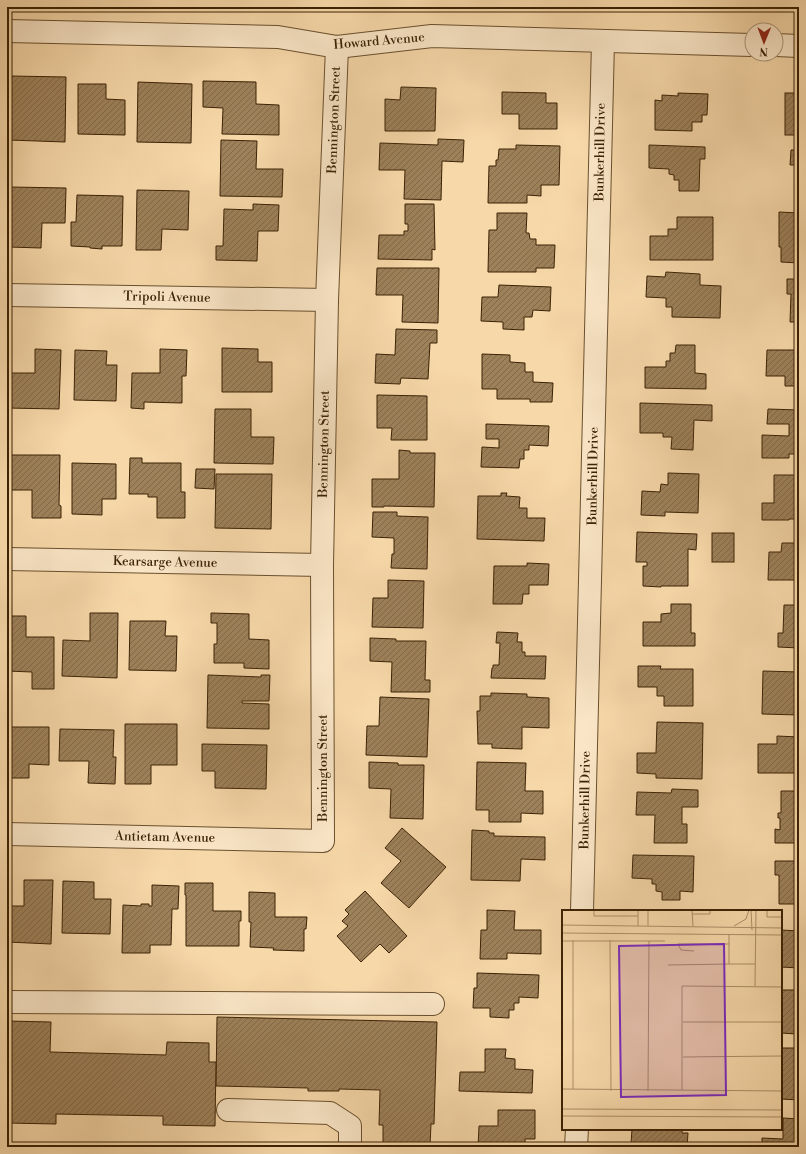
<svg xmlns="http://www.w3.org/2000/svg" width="806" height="1154" viewBox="0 0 806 1154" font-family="'Libre Bodoni',serif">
<defs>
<pattern id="building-hatch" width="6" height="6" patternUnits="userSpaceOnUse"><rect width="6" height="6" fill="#9d815a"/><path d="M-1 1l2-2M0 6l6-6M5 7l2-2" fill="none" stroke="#816948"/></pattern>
</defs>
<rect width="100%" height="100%" fill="#f7d8a9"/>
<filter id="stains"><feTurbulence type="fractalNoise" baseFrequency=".005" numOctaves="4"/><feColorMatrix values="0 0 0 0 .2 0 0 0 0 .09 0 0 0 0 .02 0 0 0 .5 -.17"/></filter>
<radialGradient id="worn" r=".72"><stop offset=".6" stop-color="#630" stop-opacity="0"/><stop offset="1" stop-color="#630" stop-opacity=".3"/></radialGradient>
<g fill="url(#building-hatch)" stroke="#3b2205">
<polygon points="11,76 66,77 65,142 9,140"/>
<polygon points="203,81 256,82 256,104 279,105 279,135 222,134 223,108 203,107"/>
<polygon points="138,82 192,84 191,143 137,142"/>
<polygon points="78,84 106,84 106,99 125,100 125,135 78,134"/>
<polygon points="401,87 436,88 435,131 385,131 385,99 400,100"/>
<polygon points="502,92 546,93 546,103 557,103 557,129 519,129 519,114 502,114"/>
<polygon points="678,93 708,94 707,115 702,115 702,122 692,122 692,131 655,130 655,100 662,101 662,95 678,96"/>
<rect x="785" y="93" width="14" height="42"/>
<polygon points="438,139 464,140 463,162 442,161 441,200 404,199 405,170 379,170 380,143 438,145"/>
<polygon points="221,140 257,141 256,169 283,169 282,197 220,196"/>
<polygon points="516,145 560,146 559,185 541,185 541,196 527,195 527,203 488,203 489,166 496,166 496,160 498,160 499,149 516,149"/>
<polygon points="649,145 705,147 705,159 700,159 699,191 679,191 679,180 674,180 674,175 669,174 669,169 649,168"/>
<polygon points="791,150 799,150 799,194 795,194 795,165 790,165"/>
<polygon points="11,187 66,188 65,223 42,223 41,248 9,247"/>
<polygon points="137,190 189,191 188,230 162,229 161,250 136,250"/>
<polygon points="77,195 123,196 122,246 102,246 102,249 90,248 90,247 71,246 71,222 76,222"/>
<polygon points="253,204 279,205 278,231 258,231 257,261 216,260 216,246 223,246 224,209 253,210"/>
<polygon points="405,204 434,204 435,250 432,249 432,260 378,259 379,235 404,235 404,231 408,231 408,224 405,224"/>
<polygon points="779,212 799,213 799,263 781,262 781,247 779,247"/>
<polygon points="497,213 527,213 526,233 529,233 530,239 536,239 536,245 555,245 554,268 536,268 536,272 488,272 489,230 497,230"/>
<polygon points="677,217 713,217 713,260 650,260 650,236 668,236 668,229 677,229"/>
<polygon points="377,268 439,268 438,323 402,322 403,295 376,295"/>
<polygon points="666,272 700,274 700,285 721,286 720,318 672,317 672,307 666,307 666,298 646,297 647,276 665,277"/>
<polygon points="787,279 799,279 799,322 790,322 791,294 787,294"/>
<polygon points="499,285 551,287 550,311 533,310 532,317 524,317 524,330 503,329 503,322 481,321 482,297 498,297"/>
<polygon points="396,329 437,330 437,343 430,343 428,379 401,378 400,384 375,383 376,354 395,355"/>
<polygon points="676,345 695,345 695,373 706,374 706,389 645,388 645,367 666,367 666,361 670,361 670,353 675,353"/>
<polygon points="222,348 258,349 258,362 272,362 272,392 222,392"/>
<polygon points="35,349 61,350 59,409 7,408 7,373 35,373"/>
<polygon points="160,349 187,350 186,376 182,376 182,403 144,402 144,409 131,408 132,373 160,373"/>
<polygon points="75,350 107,351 106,365 117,365 116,401 74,400"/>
<polygon points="767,350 799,350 799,386 785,386 785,376 766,376"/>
<polygon points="482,354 510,355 510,362 525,363 525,372 533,372 533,382 553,383 552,402 530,402 530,399 497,399 497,389 482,389"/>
<polygon points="377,395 427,396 427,440 391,440 392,428 377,428"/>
<polygon points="640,403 712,405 712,421 694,420 693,450 671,449 672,437 663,437 663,433 640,433"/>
<polygon points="215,409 251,409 251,437 274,437 273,464 214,463"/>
<polygon points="768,409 799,410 799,454 789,454 789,458 762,458 762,435 789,436 789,424 767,424"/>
<polygon points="486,424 549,426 548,446 529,445 529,450 524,450 524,459 520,459 519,468 481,467 482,447 499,448 499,439 486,439"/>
<polygon points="399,450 410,451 410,453 435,453 434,507 384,506 384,507 372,507 372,479 399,479"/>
<polygon points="7,455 60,455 59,505 61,506 61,518 32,518 32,490 7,490"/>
<polygon points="130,458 142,458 142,463 181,463 181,492 185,492 185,518 157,518 157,497 148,497 148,494 129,494"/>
<polygon points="72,463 116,464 116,499 102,499 102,515 72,514"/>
<polygon points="196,469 215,469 214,489 195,488"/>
<polygon points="668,473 699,474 698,513 665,512 665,516 641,515 642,491 660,492 661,484 668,485"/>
<polygon points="216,474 272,474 271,529 215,528"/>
<polygon points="774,475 799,475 799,519 789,519 789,520 762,520 762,503 774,503"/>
<polygon points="501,493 507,493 506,496 520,497 519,508 527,508 527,518 545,518 544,541 477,539 478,496 501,496"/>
<polygon points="373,512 397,512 397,516 428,517 427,569 391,568 392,554 394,554 394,538 372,537"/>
<polygon points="637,532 697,534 696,550 688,549 688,586 661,586 661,587 643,586 643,566 647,566 647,562 636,562"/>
<rect x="712" y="533" width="22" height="29"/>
<polygon points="782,543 799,543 799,580 768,580 769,552 781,552"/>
<polygon points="527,563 549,564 548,585 529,585 529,594 523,594 522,604 493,604 494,566 527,566"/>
<polygon points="388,580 424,581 423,628 372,627 373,598 388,598"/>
<polygon points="671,604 691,604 691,633 695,633 695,646 643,646 643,622 661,622 661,614 671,613"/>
<polygon points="784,605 799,605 799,648 778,647 778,633 783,633"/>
<polygon points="90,613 118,613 117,678 62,676 63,640 90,641"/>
<polygon points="211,613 249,614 249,639 269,640 269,669 244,668 244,663 214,663 214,644 217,644 217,623 211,623"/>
<polygon points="7,616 26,616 26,637 54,637 54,689 32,689 32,672 7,671"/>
<polygon points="130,621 166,621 165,636 177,636 176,671 129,670"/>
<polygon points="497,632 518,633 517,642 522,642 522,652 525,652 525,656 546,656 545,679 491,678 492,668 493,668 493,665 499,665 500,643 496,643"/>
<polygon points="370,638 396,639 396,641 426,641 425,680 430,680 430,692 391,692 392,662 370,661"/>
<polygon points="638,666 661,666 660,669 693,669 693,706 664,706 664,696 657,696 657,687 638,687"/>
<polygon points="763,671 799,672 799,715 762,714"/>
<polygon points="208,675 261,677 261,675 270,675 269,701 242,701 242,703 269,704 269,729 207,728"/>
<polygon points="491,693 527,694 527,697 549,698 549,728 522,727 522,749 492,748 492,744 478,744 477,711 480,711 480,696 491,696"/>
<polygon points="380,697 429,699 427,757 366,755 367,726 379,726"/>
<polygon points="657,722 703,723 702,779 656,778 656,774 637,773 637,753 656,753"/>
<polygon points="125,724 177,724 177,765 151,765 151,784 125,784"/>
<polygon points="7,727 49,727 49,765 29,764 29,778 7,778"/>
<polygon points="60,729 114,730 113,757 116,757 115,784 88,783 89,761 59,761"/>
<polygon points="777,736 799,737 799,773 758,773 758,744 777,744"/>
<polygon points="202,744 267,745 266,789 215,788 215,771 202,771"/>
<polygon points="369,762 398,763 398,765 424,765 423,819 390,818 391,789 369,788"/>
<polygon points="477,762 526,763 525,791 543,791 543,814 521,813 521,822 489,822 489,810 476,810"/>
<polygon points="672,789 698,790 698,807 682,807 682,824 687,824 687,843 654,843 655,815 636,815 637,792 671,793"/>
<polygon points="781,791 795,791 795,798 799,798 799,843 775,843 775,829 780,830 780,818 778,818 778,813 781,813"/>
<polygon points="402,828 446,867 409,908 381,883 401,861 385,848"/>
<polygon points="472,830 489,831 489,833 494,833 494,836 545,837 545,860 521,859 520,881 471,880"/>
<polygon points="633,855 694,856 693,892 680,891 680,900 662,900 662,892 656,891 656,884 652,884 652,879 632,878"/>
<polygon points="775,861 799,861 799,904 779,904 779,875 775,875"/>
<polygon points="24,880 53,880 51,944 7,942 7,906 24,906"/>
<polygon points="63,881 94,882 94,899 111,899 110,934 62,933"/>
<polygon points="185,883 213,883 213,911 241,911 241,921 239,921 239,946 186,946 186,895 185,895"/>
<polygon points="152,885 179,886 178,909 172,909 171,945 150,945 150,953 122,953 123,905 141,906 141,904 149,904 149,906 152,906"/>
<polygon points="365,891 407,936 389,953 380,944 361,962 337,936 348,926 342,921 349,914 345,910"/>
<polygon points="249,892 275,893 275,917 307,917 306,929 304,929 304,951 273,950 274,948 250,947 251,922 249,922"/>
<polygon points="487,910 515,911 514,930 541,930 541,954 507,953 507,959 480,959 481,930 487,930"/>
<polygon points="781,930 799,931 799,968 781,967"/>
<polygon points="477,973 539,975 538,998 519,997 519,1003 514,1003 514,1010 509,1010 509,1018 490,1017 490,1008 473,1008 474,988 477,988"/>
<polygon points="781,990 799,990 799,1025 797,1025 797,1034 781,1033"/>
<polygon points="217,1017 437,1022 434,1124 431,1124 430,1146 432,1147 383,1147 383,1125 379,1125 380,1090 339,1089 339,1091 308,1091 308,1088 216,1086"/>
<polygon points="7,1021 51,1022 50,1052 166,1055 167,1042 209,1043 209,1062 216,1062 215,1126 163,1125 163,1116 56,1114 56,1124 7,1123"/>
<polygon points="781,1048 799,1048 799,1100 781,1099"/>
<polygon points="485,1049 506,1049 505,1058 515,1059 515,1069 533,1070 532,1093 459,1091 460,1072 485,1072"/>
<polygon points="498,1110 535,1110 535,1139 525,1139 525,1146 500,1146 500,1147 478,1147 479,1126 498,1126"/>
<polygon points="783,1118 799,1119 799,1147 762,1147 762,1138 783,1139"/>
<polygon points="632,1129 682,1129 682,1133 688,1133 687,1147 642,1147 642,1144 631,1144"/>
</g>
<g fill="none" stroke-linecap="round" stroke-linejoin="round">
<defs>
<g id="minor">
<polyline points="7,31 278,37 337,47 432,36 752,45"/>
<polyline points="776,45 799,46"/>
<polyline points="7,295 327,300"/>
<polyline points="7,559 322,565"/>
<polyline points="7,834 323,841 322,565 327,300 337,47"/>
<polyline points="582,911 603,42"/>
<polyline points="7,1002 433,1004"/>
<polyline points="228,1110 330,1113 350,1126 350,1147"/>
<polyline points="576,1147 577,1129"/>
</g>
</defs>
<use href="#minor" stroke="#6a502e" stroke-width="24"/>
<use href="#minor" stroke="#fae6c7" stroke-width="22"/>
</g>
<g text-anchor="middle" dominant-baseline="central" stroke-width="3" stroke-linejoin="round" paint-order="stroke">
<g font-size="13" fill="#3b2205" stroke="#fae6c7">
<text transform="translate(379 41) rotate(-5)">Howard Avenue</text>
<text transform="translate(334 120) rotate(-88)">Bennington Street</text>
<text transform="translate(600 152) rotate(-89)">Bunkerhill Drive</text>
<text transform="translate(167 297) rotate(1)">Tripoli Avenue</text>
<text transform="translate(324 444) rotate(-89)">Bennington Street</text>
<text transform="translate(593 476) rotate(-89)">Bunkerhill Drive</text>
<text transform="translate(165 562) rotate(1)">Kearsarge Avenue</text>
<text transform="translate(323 768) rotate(-90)">Bennington Street</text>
<text transform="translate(585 800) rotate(-89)">Bunkerhill Drive</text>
<text transform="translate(165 837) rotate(1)">Antietam Avenue</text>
</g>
</g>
<g transform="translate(562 910)">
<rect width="220" height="220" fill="#f7d8a9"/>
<path fill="none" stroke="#ac8f67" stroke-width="1" d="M32,0v6h44M86,0v16M130,0l1,16M189,0l1,20M205,0v7h15M130,4h18v-4M0,15l220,3M76,16v-16M172,16l12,-7 3,-9M0,23l220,2M48,30l1,151M0,31h103M167,34v20h26M132,41l-13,-1 -3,-6h51v-9M106,55l61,-1M193,76l1,-76M121,112h99M121,147l99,-1M0,179l220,2M11,179v-149M120,180v-104l100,1M86,181l1,-150M0,199l220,1M0,206l220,1"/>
<path fill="#7b2cbf" fill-opacity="0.15" stroke="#7b2cbf" stroke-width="2" d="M162,34l2,151 -105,2 -2,-151z"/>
<rect width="220" height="220" fill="none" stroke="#3b2205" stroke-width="2"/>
</g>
<rect width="806" height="1154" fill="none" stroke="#f7d8a9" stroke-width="24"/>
<rect x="8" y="8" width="790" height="1138" fill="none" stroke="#3b2205" stroke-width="2"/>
<rect x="12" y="12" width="782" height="1130" fill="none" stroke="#3b2205"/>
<g transform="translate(764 42) rotate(181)"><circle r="19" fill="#fae6c7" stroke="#ae9879"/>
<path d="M0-3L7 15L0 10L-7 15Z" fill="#8f2418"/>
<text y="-6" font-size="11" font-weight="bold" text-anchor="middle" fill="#3b2205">N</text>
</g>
<rect width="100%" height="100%" filter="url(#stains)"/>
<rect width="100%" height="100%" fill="url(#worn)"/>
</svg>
